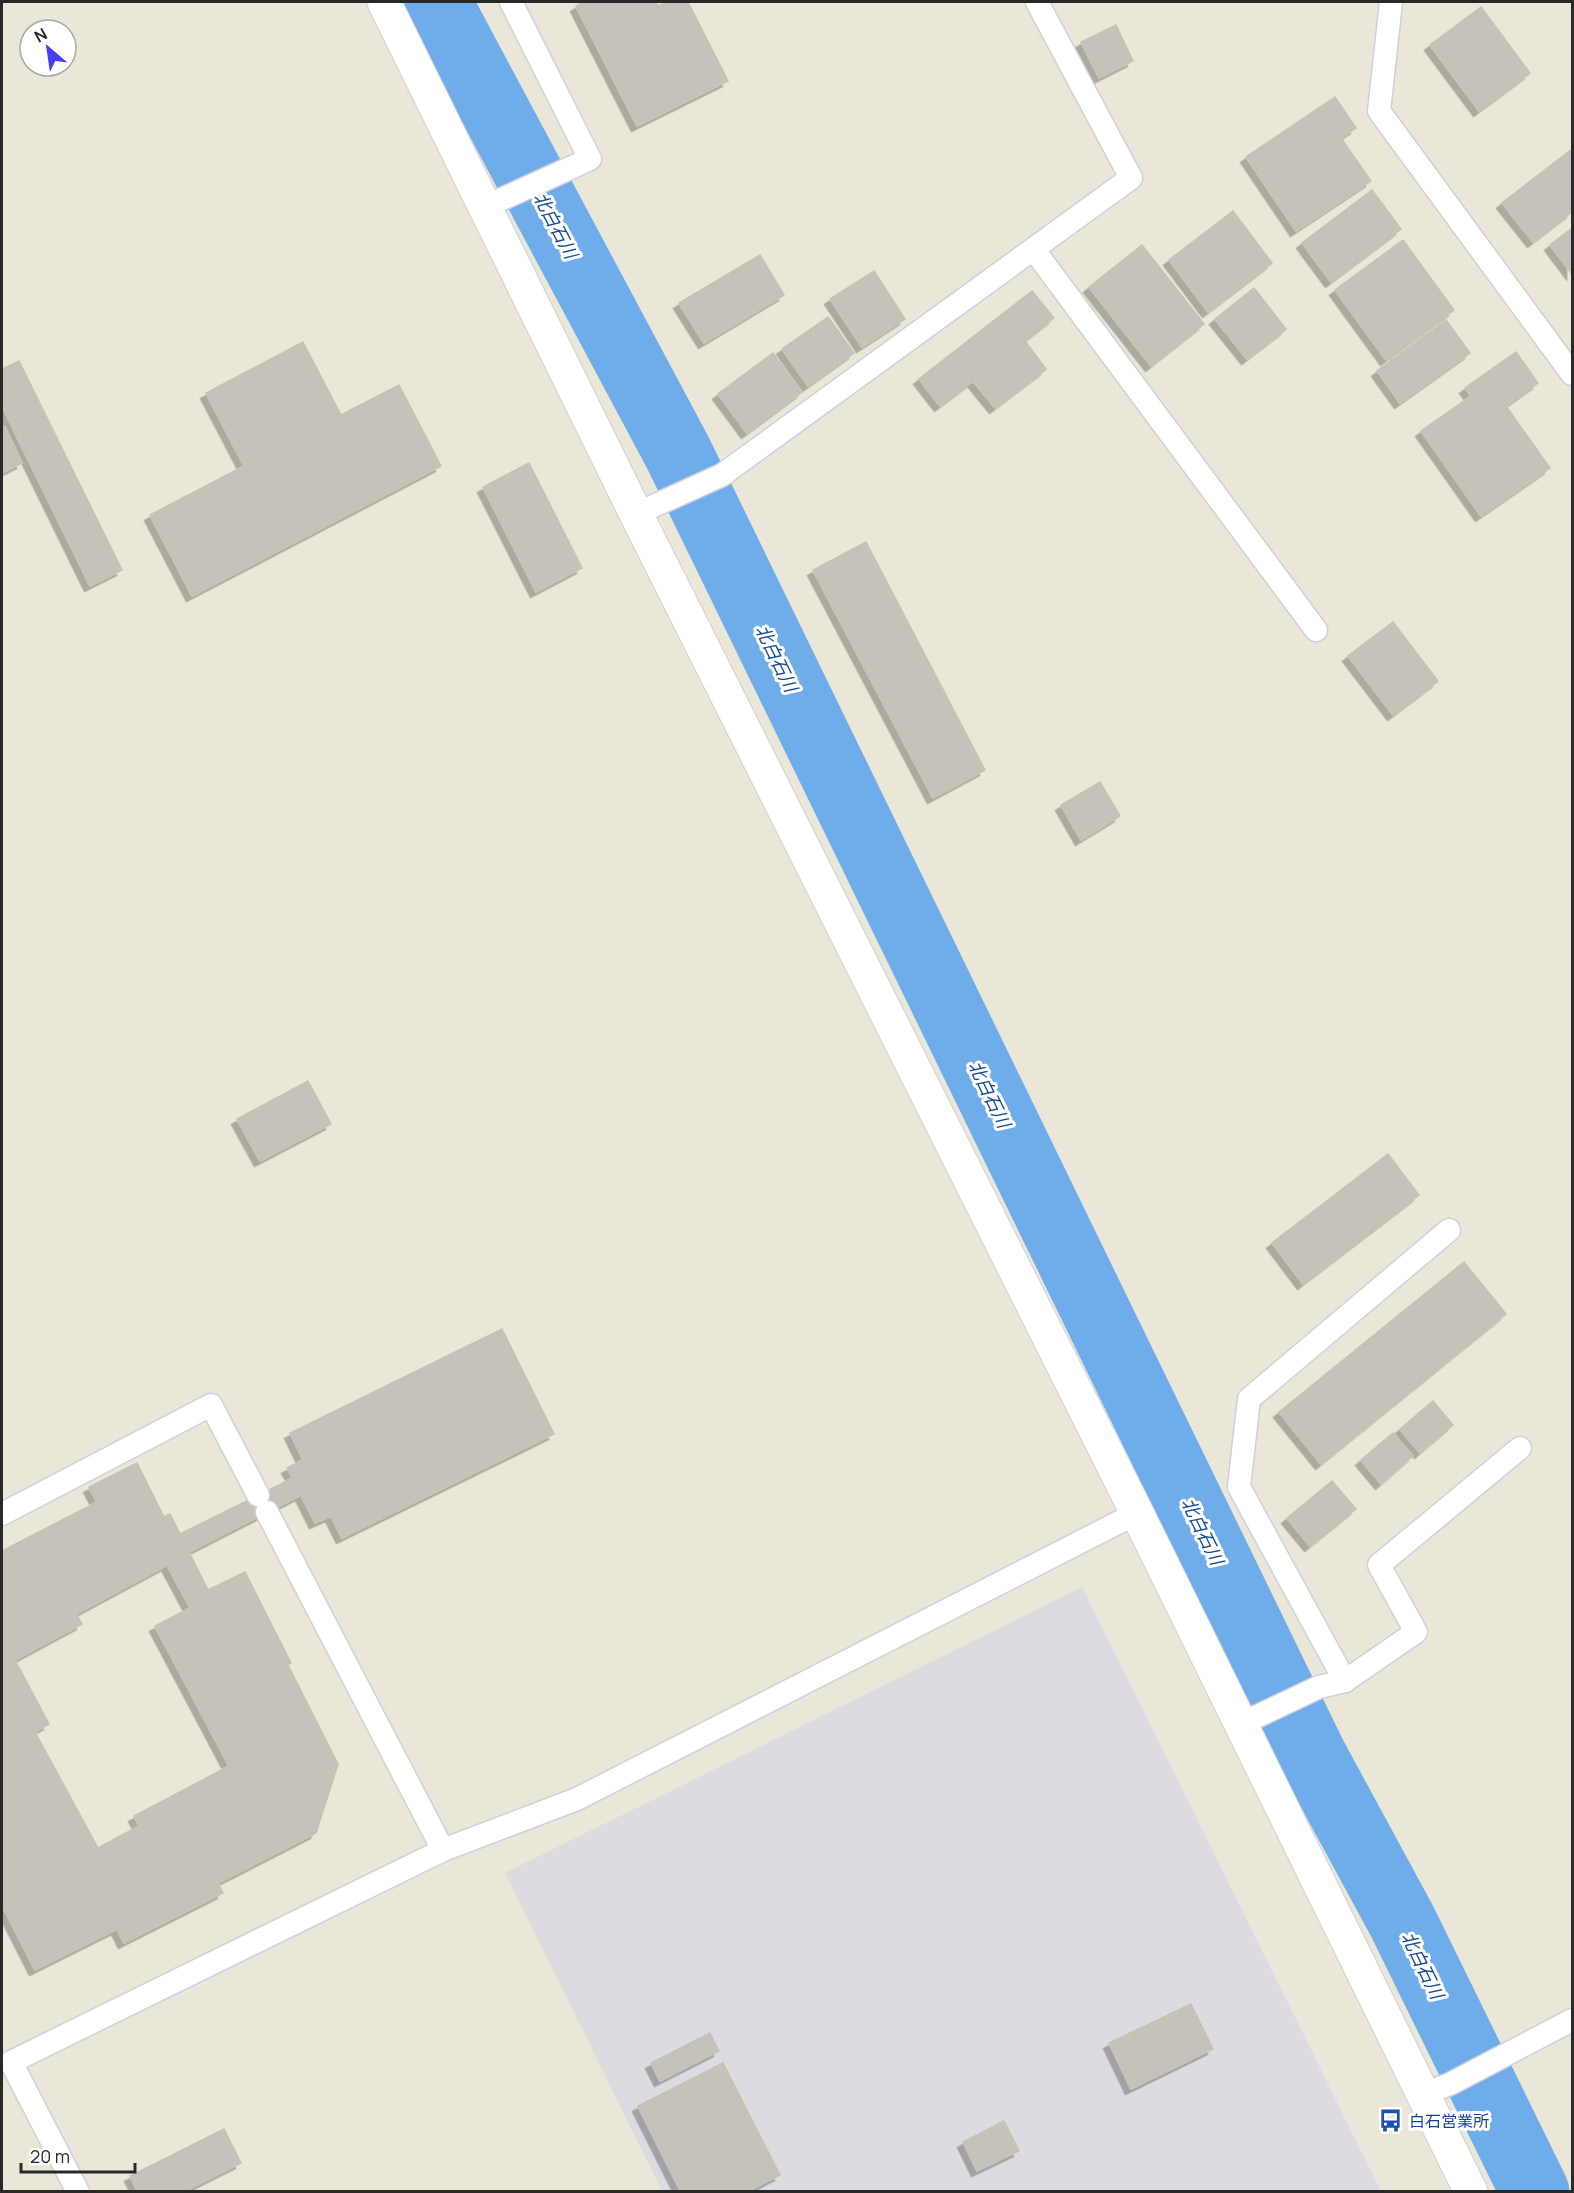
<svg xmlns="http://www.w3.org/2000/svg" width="1574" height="2193" viewBox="0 0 1574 2193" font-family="Manrope,'Noto Sans JP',sans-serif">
<defs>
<filter id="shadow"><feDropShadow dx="-5.5" dy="5.5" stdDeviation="0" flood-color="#0004"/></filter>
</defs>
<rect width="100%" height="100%" fill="#eae7d9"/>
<polygon fill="#dedae2" points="1082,1587 1381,2191 662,2191 505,1873"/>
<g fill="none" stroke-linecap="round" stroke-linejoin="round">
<polyline stroke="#6eacea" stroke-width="69" points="437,2 678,453 1313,1757 1402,1921 1535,2192"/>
</g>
<g fill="#c5c3b9" stroke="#c5c3b3" stroke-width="1.5" fill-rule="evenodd" filter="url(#shadow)">
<polygon points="583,2 656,2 658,6 667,2 688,2 728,81 637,126 576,6"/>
<polygon points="1481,7 1530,73 1479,111 1430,45"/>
<polygon points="1116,25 1133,61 1099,78 1081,42"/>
<polygon points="1335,97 1356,128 1341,138 1371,181 1296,231 1246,157"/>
<polygon points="1572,149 1572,212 1533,242 1502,203"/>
<polygon points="1372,190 1401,229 1331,282 1302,243"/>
<polygon points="1233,211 1272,263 1208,312 1169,260"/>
<polygon points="1572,228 1572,274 1550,245"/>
<polygon points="1403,240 1454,310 1386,360 1335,290"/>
<polygon points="1142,245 1204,324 1151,366 1089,287"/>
<polygon points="760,255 784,295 704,343 679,303"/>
<polygon points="874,271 905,319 862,347 830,299"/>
<polygon points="1254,288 1286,329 1247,359 1215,319"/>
<polygon points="1032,291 1054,318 1025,341 1046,369 995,408 973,381 940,406 919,379"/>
<polygon points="828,317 854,353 808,386 782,349"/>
<polygon points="1446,320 1470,353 1400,403 1377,371"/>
<polygon points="303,342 341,415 399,385 441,466 192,596 150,515 244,466 206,393"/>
<polygon points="1516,352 1538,383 1506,406 1550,468 1481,516 1421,431 1471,396 1465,388"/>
<polygon points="773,353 802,392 747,433 718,394"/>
<polygon points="19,361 122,570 90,586 2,406 2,369"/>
<polygon points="5,427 22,463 2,473 2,428"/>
<polygon points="529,463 582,568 536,592 483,487"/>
<polygon points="866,542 985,770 933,798 813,570"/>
<polygon points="1393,622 1438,681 1393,715 1348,656"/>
<polygon points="1100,782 1120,816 1081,840 1061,805"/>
<polygon points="308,1081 331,1124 260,1161 237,1119"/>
<polygon points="1388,1154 1419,1195 1303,1284 1272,1243"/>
<polygon points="1464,1262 1506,1314 1321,1464 1279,1412"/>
<path d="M502,1329l52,105 -212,104 -11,-22 -16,7 -14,-28 -112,57 19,38 37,-18 46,91 -3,2 50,99 -22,69 -98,50 5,10 -99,50 -7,-14 -82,41 -33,-65v-354l95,-49 -8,-15 48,-24 27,54 6,-3 10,20 113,-56 -6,-10 16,-8 -13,-27zM167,1565l23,43 -35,18 74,140 -95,50 5,10 -41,22 -63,-116 14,-8 -34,-64 67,-36 -6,-10z"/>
<polygon points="1433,1401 1453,1425 1420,1453 1400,1429"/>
<polygon points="1393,1433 1413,1456 1381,1484 1361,1460"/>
<polygon points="1332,1481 1356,1509 1310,1546 1287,1518"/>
<polygon points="1191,2004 1213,2049 1131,2089 1109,2043"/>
<polygon points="710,2033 719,2051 660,2081 651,2063"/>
<polygon points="723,2063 780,2175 747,2192 681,2192 638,2106"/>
<polygon points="1004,2121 1019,2151 977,2171 963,2142"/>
<polygon points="224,2129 241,2163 183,2192 138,2192 130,2176"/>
</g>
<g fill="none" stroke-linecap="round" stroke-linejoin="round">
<defs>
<g id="service">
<polyline points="1391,2 1379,111 1572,374"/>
<polyline points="485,203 500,200 590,159 511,2"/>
<polyline points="1034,250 1316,630"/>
<polyline points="636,514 722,475 1131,178 1037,2"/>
<polyline points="267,1512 443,1850"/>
<polyline points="2,1514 211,1405 258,1495"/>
<polyline points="1345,1681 1239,1487 1249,1399 1449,1230"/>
<polyline points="1241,1724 1319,1687 1345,1681 1416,1632 1379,1565 1520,1448"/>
<polyline points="1423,2094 1450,2084 1572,2020"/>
<polyline points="78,2192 11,2062 443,1850 577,1799 1137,1513"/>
</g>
<polyline id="tertiary" points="384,2 636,514 1137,1513 1471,2192"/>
</defs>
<use href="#service" stroke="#cfcfe0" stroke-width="25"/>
<use href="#tertiary" stroke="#cfcfe0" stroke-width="35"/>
<use href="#service" stroke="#fff" stroke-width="22"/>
<use href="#tertiary" stroke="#fff" stroke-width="33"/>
</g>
<defs>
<symbol id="bus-bare" viewBox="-9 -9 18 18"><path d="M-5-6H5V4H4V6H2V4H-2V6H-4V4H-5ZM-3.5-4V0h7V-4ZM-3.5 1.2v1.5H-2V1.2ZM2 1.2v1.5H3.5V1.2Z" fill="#1a4fb4" stroke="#fff" stroke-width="2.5" paint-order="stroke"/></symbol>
</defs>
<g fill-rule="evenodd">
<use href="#bus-bare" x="1374" y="2104" width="33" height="33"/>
</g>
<g text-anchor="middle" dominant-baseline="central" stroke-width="6" stroke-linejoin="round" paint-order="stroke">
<g font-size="16" fill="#164399" stroke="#fff" text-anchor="start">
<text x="1409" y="2121">白石営業所</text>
</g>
<g font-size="18" font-style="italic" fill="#114892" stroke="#fff">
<text transform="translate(556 225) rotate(62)">北白石川</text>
<text transform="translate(777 658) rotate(64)">北白石川</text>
<text transform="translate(990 1094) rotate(64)">北白石川</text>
<text transform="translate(1203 1531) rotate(64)">北白石川</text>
<text transform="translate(1423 1965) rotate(64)">北白石川</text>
</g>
</g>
<rect width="1574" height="2193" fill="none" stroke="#282828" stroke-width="6"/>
<g transform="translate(48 48) rotate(331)"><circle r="28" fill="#ffffff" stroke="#a9a9a9" stroke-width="1.5"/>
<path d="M0-4.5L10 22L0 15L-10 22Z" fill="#453df3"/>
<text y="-9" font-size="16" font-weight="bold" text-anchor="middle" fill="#282828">N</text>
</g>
<path d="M21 2163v9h114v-9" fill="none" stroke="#282828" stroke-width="3"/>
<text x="30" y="2163" font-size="18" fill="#282828" stroke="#ffffff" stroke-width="4.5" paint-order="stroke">20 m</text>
</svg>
